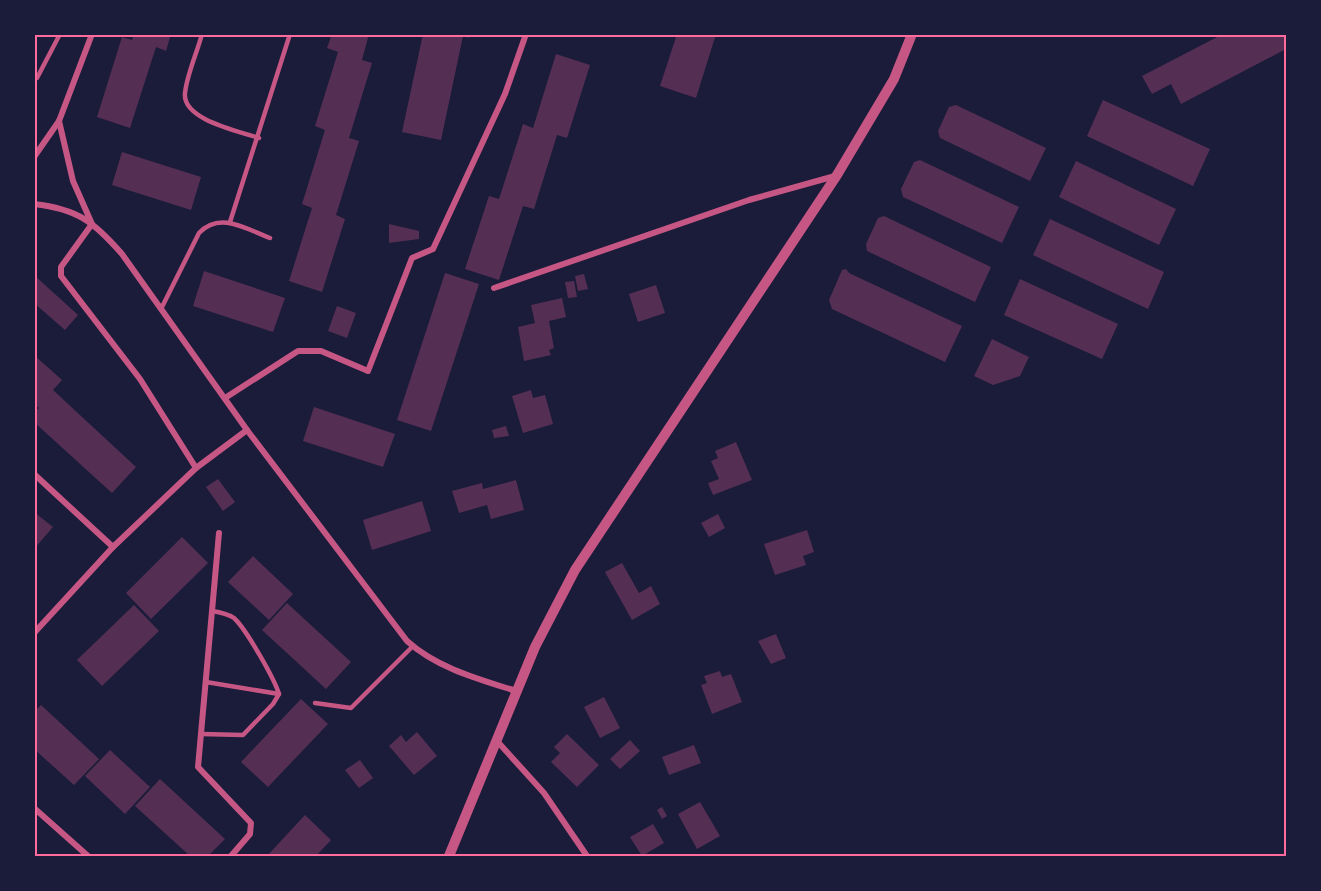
<svg xmlns="http://www.w3.org/2000/svg" width="1321" height="891" viewBox="0 0 1321 891" font-family="Cabin,sans-serif">
<rect width="100%" height="100%" fill="#1b1b3a"/>
<g fill="#542f53">
<polygon points="134,34 171,34 166,51 156,47 130,128 97,117 122,37 132,40"/>
<polygon points="332,34 369,34 362,60 372,63 349,138 359,141 336,215 345,219 322,292 289,281 312,208 302,204 325,130 315,126 338,52 327,48"/>
<polygon points="423,34 470,34 469,38 463,36 441,140 402,132"/>
<polygon points="677,34 716,34 696,98 660,86"/>
<polygon points="1223,34 1286,34 1286,49 1181,104 1171,84 1152,94 1142,76"/>
<polygon points="556,54 590,65 567,138 557,135 534,209 523,206 499,280 465,269 489,196 499,199 523,124 533,128"/>
<polygon points="1103,100 1210,149 1193,186 1087,136"/>
<polygon points="956,105 1046,148 1030,181 940,138 938,131 949,107"/>
<polygon points="122,152 201,177 191,210 112,185"/>
<polygon points="920,160 1019,207 1002,243 903,197 901,189 914,162"/>
<polygon points="1076,161 1176,209 1159,245 1059,197"/>
<polygon points="884,216 991,267 975,302 867,251 866,244 878,218"/>
<polygon points="1050,219 1164,272 1148,309 1033,255"/>
<polygon points="389,224 419,231 419,239 389,243"/>
<polygon points="846,269 849,273 962,326 945,362 832,309 829,300 842,270"/>
<polygon points="204,271 285,298 273,332 193,306"/>
<polygon points="445,273 479,284 431,431 397,420"/>
<polygon points="584,274 588,289 578,291 575,276"/>
<polygon points="34,275 78,315 65,330 34,303"/>
<polygon points="1020,279 1118,324 1102,359 1004,315"/>
<polygon points="574,281 577,297 568,298 565,282"/>
<polygon points="656,285 665,313 638,322 629,294"/>
<polygon points="562,298 566,317 549,321 554,348 549,350 551,355 524,361 518,327 535,323 531,305"/>
<polygon points="337,306 356,313 347,338 328,331"/>
<polygon points="992,339 1029,357 1020,376 993,385 974,376"/>
<polygon points="34,355 62,380 53,390 136,467 112,493 34,422 34,412 39,408 34,404"/>
<polygon points="531,390 533,398 545,395 553,424 523,433 512,396"/>
<polygon points="314,407 395,434 383,467 303,441"/>
<polygon points="506,426 509,436 494,438 492,430"/>
<polygon points="736,442 752,480 713,495 708,483 719,479 711,461 718,458 715,451"/>
<polygon points="218,479 235,502 223,511 206,487"/>
<polygon points="516,480 524,510 491,519 487,505 459,513 452,491 482,483 483,489"/>
<polygon points="422,501 431,531 372,550 363,520"/>
<polygon points="34,512 53,527 34,549"/>
<polygon points="718,514 725,528 709,537 701,523"/>
<polygon points="807,530 814,552 803,556 806,565 775,575 764,544"/>
<polygon points="182,537 208,563 151,619 126,593"/>
<polygon points="253,556 293,594 269,620 228,582"/>
<polygon points="622,563 639,593 651,586 660,604 632,620 605,572"/>
<polygon points="287,603 351,662 326,689 262,630"/>
<polygon points="134,605 159,631 102,686 77,660"/>
<polygon points="776,634 786,658 771,664 758,641"/>
<polygon points="720,671 722,677 731,674 742,702 712,714 701,685 707,683 704,676"/>
<polygon points="604,697 620,728 600,738 584,707"/>
<polygon points="301,699 328,724 268,787 241,762"/>
<polygon points="41,705 99,759 74,785 34,749 34,712"/>
<polygon points="417,732 437,756 414,775 389,746 401,735 406,742"/>
<polygon points="567,734 599,765 577,787 551,762 560,753 554,747"/>
<polygon points="630,740 640,751 620,769 610,759"/>
<polygon points="694,745 701,763 669,775 662,757"/>
<polygon points="110,750 150,787 125,814 85,776"/>
<polygon points="360,760 373,778 359,788 345,770"/>
<polygon points="160,779 225,839 208,856 190,856 135,806"/>
<polygon points="700,802 720,836 697,849 678,814"/>
<polygon points="662,807 667,816 662,819 657,810"/>
<polygon points="305,815 331,840 316,856 267,856"/>
<polygon points="653,824 664,843 642,856 630,837"/>
</g>
<g fill="none" stroke-linecap="round" stroke-linejoin="round">
<g stroke="#c65784" stroke-width="4.5">
<path d="M202,34c-5,19 -15,40 -17,59 -3,27 54,38 74,45"/>
<polyline points="37,78 60,34"/>
<polyline points="230,222 290,34"/>
<path d="M161,309l38,-76c21,-22 47,-4 71,5"/>
<polyline points="206,682 279,694"/>
<polyline points="315,703 351,708 413,646"/>
<path d="M201,734l42,1 30,-31 6,-10c-5,-16 -33,-65 -45,-76 -6,-4 -15,-6 -22,-7"/>
</g>
<g stroke="#c65784" stroke-width="6">
<polyline points="59,121 73,181 92,224 61,267 61,276 140,379 196,468"/>
<polyline points="34,157 59,121 92,34"/>
<path d="M34,204c44,5 60,18 88,50l125,176 160,211c30,27 71,38 109,50"/>
<polyline points="494,288 749,200 835,176"/>
<polyline points="225,398 298,351 321,351 368,371 412,258 433,249 505,94 526,34"/>
<polyline points="34,474 113,547"/>
<polyline points="219,533 198,767 251,823 250,834 231,856"/>
<polyline points="34,633 113,547 196,468 247,430"/>
<polyline points="497,741 544,793 587,856"/>
<polyline points="34,808 88,856"/>
</g>
<polyline stroke="#c65784" stroke-width="10" points="449,856 535,647 575,570 837,175 894,79 912,34"/>
</g>
<rect width="1321" height="891" fill="none" stroke="#1b1b3a" stroke-width="72"/>
<rect x="36" y="36" width="1249" height="819" fill="none" stroke="#ff6b9d" stroke-width="2"/>
</svg>
